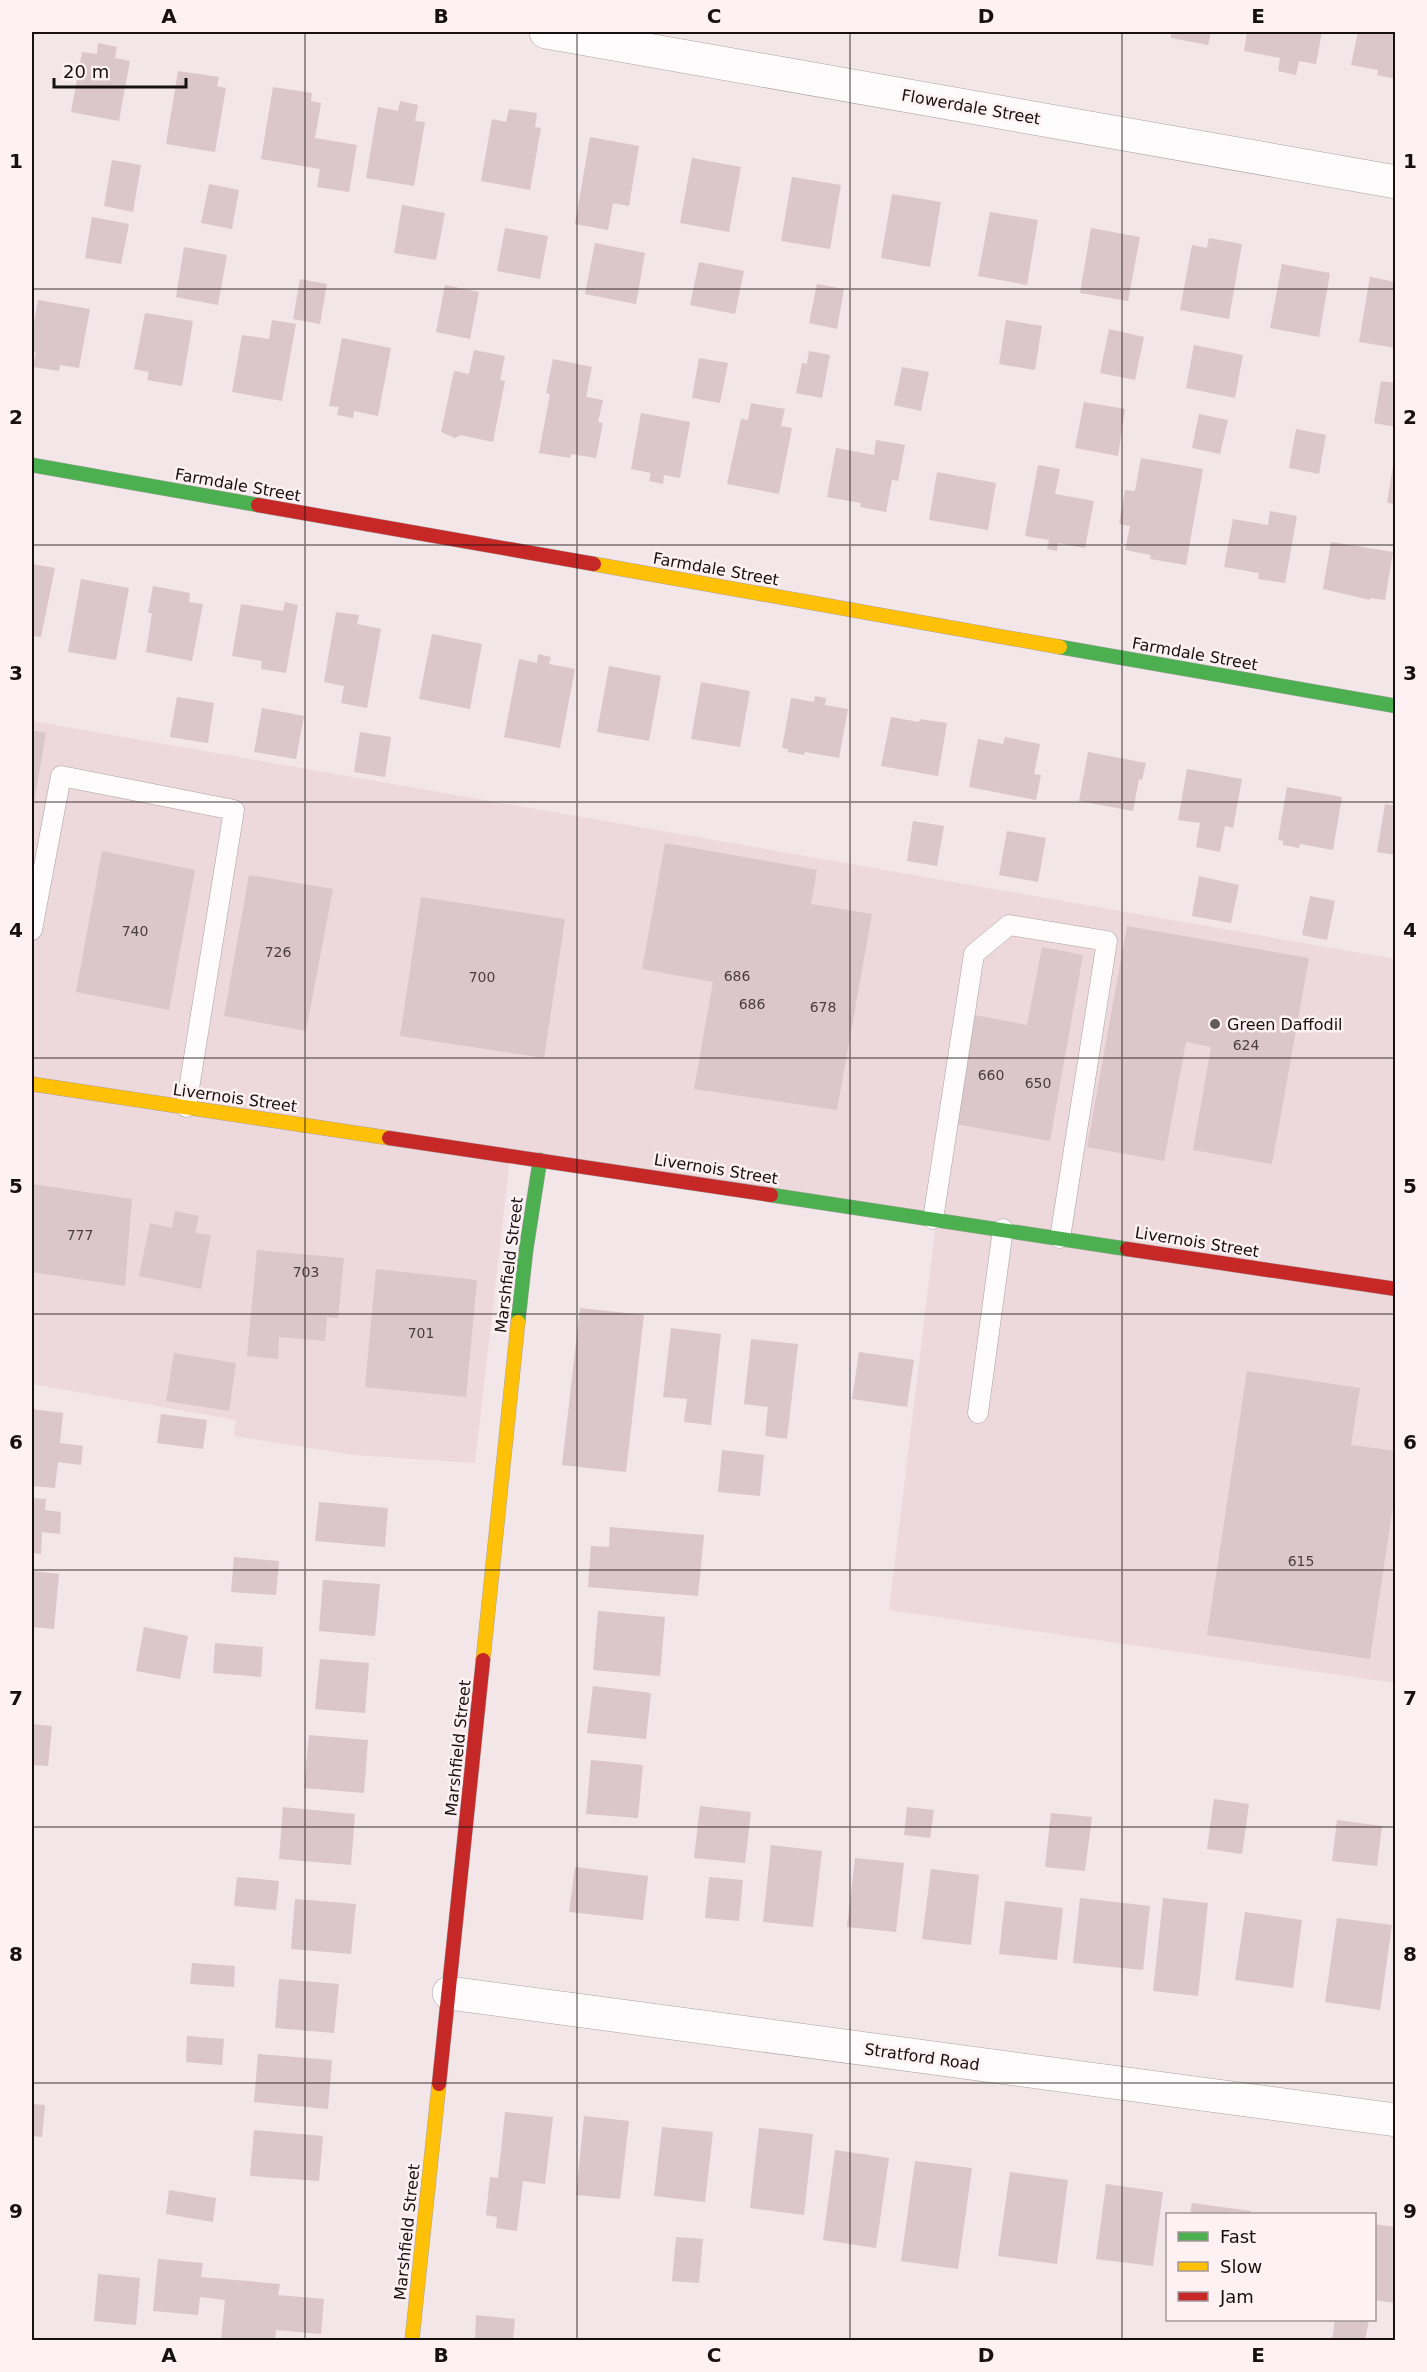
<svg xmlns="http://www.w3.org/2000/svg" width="1427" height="2372" viewBox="0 0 1427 2372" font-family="'DejaVu Sans',sans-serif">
<rect width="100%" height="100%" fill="#f2e6e8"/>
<polygon fill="#edd8db" points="32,721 1395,959 1395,1683 889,1610 936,1223 511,1150 475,1463 355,1455 234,1436 236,1420 32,1384"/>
<g fill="#dbc6ca">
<polygon points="1171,32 1211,32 1208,45 1171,38"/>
<polygon points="1247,32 1322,32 1316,64 1299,61 1296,75 1278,71 1280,58 1244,51"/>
<polygon points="1358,32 1396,32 1396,79 1377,75 1378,70 1351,65"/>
<polygon points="98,43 117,47 115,58 130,61 119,121 71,112 82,52 97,54"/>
<polygon points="178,71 219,77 217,86 226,88 215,152 166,144"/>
<polygon points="273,87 312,93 311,101 321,103 315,138 357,145 349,192 317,187 320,169 261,159"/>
<polygon points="400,101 418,105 415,121 425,122 414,186 366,178 378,107 398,111"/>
<polygon points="509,109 537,113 535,127 541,128 530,190 481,181 492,119 506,122"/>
<polygon points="590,137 639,146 629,206 613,203 608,230 575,224"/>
<polygon points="692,158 741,167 729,232 680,223"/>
<polygon points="112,160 141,165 133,212 104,206"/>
<polygon points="792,177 841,185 830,249 781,241"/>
<polygon points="209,184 239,190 232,229 201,223"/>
<polygon points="892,194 941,202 930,267 881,258"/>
<polygon points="402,205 445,213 436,260 394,253"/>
<polygon points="990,212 1038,220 1027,285 978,276"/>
<polygon points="92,217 129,224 121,264 85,258"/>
<polygon points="505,228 548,236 540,279 497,271"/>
<polygon points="1091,228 1140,237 1128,301 1080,293"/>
<polygon points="1209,238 1242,244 1229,319 1180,310 1192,245 1207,248"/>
<polygon points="595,243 645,253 636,304 585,294"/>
<polygon points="184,247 227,255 218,305 176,297"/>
<polygon points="699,262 744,271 735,314 690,305"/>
<polygon points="1282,264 1330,273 1319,337 1270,328"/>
<polygon points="1370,277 1396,282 1396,348 1359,342"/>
<polygon points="300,279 327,284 320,324 293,319"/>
<polygon points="817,284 844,289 837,329 809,323"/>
<polygon points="445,285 479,292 470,339 436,332"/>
<polygon points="38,300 90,309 79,368 60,365 59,371 33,367 36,352 32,352 32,334"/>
<polygon points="145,313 193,321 182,386 147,380 149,372 134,369"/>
<polygon points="272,320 296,324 282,401 232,392 242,335 269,339"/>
<polygon points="1006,320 1042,326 1035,370 999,364"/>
<polygon points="1109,329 1144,337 1135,380 1100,373"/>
<polygon points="342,338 391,348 378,416 354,411 353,418 337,415 339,407 329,406"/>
<polygon points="1194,345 1243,355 1235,398 1186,388"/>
<polygon points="474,350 505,356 500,380 505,381 493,442 460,435 455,438 441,432 454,371 469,374"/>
<polygon points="809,351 830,355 822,398 796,393 802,363 807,364"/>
<polygon points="699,358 728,363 720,403 692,398"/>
<polygon points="553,359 592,367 586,397 603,400 598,422 603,423 596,458 571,454 570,458 539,453 550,394 546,393"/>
<polygon points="902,367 929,372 921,411 894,405"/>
<polygon points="1381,381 1396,383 1396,427 1374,423"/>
<polygon points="1084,402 1125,409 1118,456 1075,448"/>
<polygon points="751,403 785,409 781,426 792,428 779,494 727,484 741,419 748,420"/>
<polygon points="641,413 690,422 680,478 664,475 663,484 649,481 651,473 631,469"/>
<polygon points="1199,414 1228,420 1220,454 1192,448"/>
<polygon points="1296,429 1326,435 1319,474 1289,468"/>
<polygon points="876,440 905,445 898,481 892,480 886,512 860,507 861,503 827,497 836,448 874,455"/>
<polygon points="1141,458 1203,469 1186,565 1150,559 1151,555 1125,550 1130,526 1119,524 1125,490 1135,491"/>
<polygon points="1394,460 1396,460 1396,504 1387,503"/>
<polygon points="1038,465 1060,469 1055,494 1094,501 1085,548 1058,543 1057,551 1047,549 1049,540 1025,536"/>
<polygon points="937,472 996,483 988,530 929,520"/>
<polygon points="1270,511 1297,516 1285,583 1258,579 1259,573 1224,567 1233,519 1268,525"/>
<polygon points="1331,542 1393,552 1385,600 1370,598 1370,600 1323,589"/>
<polygon points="32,564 55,568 41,637 32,636"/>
<polygon points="81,579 129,588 116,660 68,652"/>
<polygon points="153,586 190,593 189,602 203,604 192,661 146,652 152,613 148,613"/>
<polygon points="285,602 298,605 286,673 261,669 262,661 232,656 241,604 283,611"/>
<polygon points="336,612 359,615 357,624 381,629 367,708 341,703 344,686 324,682"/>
<polygon points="432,634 482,644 470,709 419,699"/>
<polygon points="538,654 551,657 549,664 575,669 560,748 504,737 519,659 537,663"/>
<polygon points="609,666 661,676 649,741 597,732"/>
<polygon points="701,682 750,691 740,747 691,739"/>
<polygon points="815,696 826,698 825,705 848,709 839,758 805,752 804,755 788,752 788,749 782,748 791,698 814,702"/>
<polygon points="177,697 214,703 208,743 170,737"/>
<polygon points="262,708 304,716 296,759 254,752"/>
<polygon points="891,717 919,722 920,719 947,723 938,776 881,766"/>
<polygon points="32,730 46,733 33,808 32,808"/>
<polygon points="360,732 391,737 385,777 354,772"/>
<polygon points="1005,737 1040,744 1034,774 1041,775 1036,800 969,787 978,739 1003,744"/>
<polygon points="1088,752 1146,763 1142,780 1139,779 1133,811 1079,801"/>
<polygon points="1187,769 1242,779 1233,828 1225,826 1220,852 1196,847 1200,823 1178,820"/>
<polygon points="1287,787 1342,797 1333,850 1300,844 1299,848 1283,845 1283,841 1278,840"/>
<polygon points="1385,804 1396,806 1396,855 1377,852"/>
<polygon points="913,821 944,826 937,866 907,861"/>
<polygon points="1007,831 1046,838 1038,882 999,875"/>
<polygon points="665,843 817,870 811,904 872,914 837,1110 694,1089 713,982 642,969"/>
<polygon points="102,851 195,870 169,1010 76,992"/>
<polygon points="249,875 333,889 306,1031 224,1016"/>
<polygon points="1199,876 1239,885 1231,923 1192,916"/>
<polygon points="1310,896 1335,901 1327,940 1302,935"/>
<polygon points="421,897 565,919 544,1058 400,1036"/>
<polygon points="1127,926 1309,958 1272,1164 1193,1150 1211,1047 1186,1042 1164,1161 1087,1147"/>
<polygon points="1042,947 1083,955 1050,1141 955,1124 975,1015 1027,1025"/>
<polygon points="32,1184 132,1199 125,1286 32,1272"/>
<polygon points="175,1211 199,1216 195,1233 211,1235 201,1289 139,1276 150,1223 172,1228"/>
<polygon points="257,1250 344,1258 338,1318 327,1317 325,1341 279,1337 278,1359 247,1356"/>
<polygon points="376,1269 477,1280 466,1397 365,1387"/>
<polygon points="580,1308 644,1315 626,1472 562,1465"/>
<polygon points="671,1328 721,1334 711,1425 684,1422 687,1399 663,1397"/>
<polygon points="751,1339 798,1344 787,1439 765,1436 768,1407 744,1404"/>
<polygon points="859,1352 914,1360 907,1407 852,1399"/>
<polygon points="174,1353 236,1363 229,1411 166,1401"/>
<polygon points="1247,1371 1360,1388 1351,1445 1396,1451 1396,1486 1370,1659 1207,1635"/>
<polygon points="32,1409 63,1413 60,1443 83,1446 81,1465 58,1462 55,1488 32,1486"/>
<polygon points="161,1414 207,1420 203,1449 157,1443"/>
<polygon points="722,1450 764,1455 760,1496 718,1492"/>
<polygon points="32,1498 46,1499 45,1510 61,1512 60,1534 42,1532 41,1554 32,1553"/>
<polygon points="319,1502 388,1508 385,1547 315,1541"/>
<polygon points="610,1527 704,1535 698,1596 588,1587 591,1546 609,1547"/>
<polygon points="234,1557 279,1561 276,1595 231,1592"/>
<polygon points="32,1571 59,1574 54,1629 32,1627"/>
<polygon points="323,1580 380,1584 375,1636 319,1631"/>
<polygon points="598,1611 665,1617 660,1676 593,1670"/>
<polygon points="144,1627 188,1636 180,1679 136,1671"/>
<polygon points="215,1643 263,1647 261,1677 213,1673"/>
<polygon points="320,1659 369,1663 365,1713 315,1709"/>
<polygon points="593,1686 651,1693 646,1739 587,1733"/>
<polygon points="32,1724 52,1726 48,1766 32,1765"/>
<polygon points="309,1735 368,1740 364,1793 304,1788"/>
<polygon points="591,1760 643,1765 638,1818 586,1814"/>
<polygon points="1214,1799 1249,1804 1242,1854 1207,1849"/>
<polygon points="700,1806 751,1812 745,1863 694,1858"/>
<polygon points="283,1807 355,1814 351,1865 279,1859"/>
<polygon points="907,1807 934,1810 930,1838 904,1835"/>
<polygon points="1051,1813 1092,1817 1085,1871 1045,1867"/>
<polygon points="1337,1820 1382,1826 1377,1866 1332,1861"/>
<polygon points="771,1845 822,1851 813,1927 763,1922"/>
<polygon points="855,1858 904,1863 896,1932 847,1927"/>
<polygon points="575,1867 648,1876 643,1920 569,1912"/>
<polygon points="931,1869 979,1875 971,1945 922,1939"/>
<polygon points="237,1877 279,1881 276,1910 234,1906"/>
<polygon points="709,1877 743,1880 739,1921 705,1918"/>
<polygon points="1080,1898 1150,1906 1143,1970 1073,1963"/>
<polygon points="1163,1898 1208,1903 1198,1996 1153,1991"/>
<polygon points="295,1899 356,1904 351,1954 291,1949"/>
<polygon points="1005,1901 1063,1908 1057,1960 999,1954"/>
<polygon points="1245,1912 1302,1920 1293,1988 1235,1980"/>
<polygon points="1337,1918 1392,1925 1380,2010 1325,2002"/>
<polygon points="192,1963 235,1966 234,1987 190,1984"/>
<polygon points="279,1979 339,1984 334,2033 275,2028"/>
<polygon points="187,2036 224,2039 222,2065 186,2062"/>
<polygon points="258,2054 332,2060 328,2109 254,2102"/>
<polygon points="32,2104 45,2105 42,2137 32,2136"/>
<polygon points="505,2112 553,2117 545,2184 523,2181 517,2231 496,2228 497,2217 486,2215 490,2177 498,2178"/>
<polygon points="584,2116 629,2121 620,2199 576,2195"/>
<polygon points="662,2127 713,2132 705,2202 654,2196"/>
<polygon points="759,2128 813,2134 804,2215 750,2208"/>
<polygon points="254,2130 323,2136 319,2181 250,2176"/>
<polygon points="835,2150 889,2158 876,2248 823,2240"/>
<polygon points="915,2161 972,2168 958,2269 901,2261"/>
<polygon points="1010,2172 1068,2180 1057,2264 998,2256"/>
<polygon points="1106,2184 1163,2192 1153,2266 1096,2259"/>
<polygon points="169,2190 216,2198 213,2222 166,2214"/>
<polygon points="1192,2203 1251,2211 1251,2214 1190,2214"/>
<polygon points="1374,2224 1396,2227 1396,2303 1374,2300"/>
<polygon points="676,2237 703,2239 699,2283 672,2281"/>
<polygon points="158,2259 203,2263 201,2277 280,2284 278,2295 324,2299 321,2334 276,2330 275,2340 221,2340 225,2300 200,2297 198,2315 153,2311"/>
<polygon points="98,2274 140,2278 136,2325 94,2321"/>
<polygon points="476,2315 515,2319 513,2340 475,2340"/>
<polygon points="1335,2320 1369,2320 1365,2340 1332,2340"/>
</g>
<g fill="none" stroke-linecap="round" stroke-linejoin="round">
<defs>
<g id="lane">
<polyline points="32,930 61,776 234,810 186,1107"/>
<polyline points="933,1219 974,954 1009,925 1107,941 1060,1238"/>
<polyline points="978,1413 1003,1229"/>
</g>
<g id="street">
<polyline points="546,32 1396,182"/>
<polyline points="449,1993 1396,2120"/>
</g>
<g id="fast">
<polyline points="32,465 258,505"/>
<polyline points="1060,647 1396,706"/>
<polyline points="771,1195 1127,1249"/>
<polyline points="518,1322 526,1250 540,1160"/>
</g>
<g id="slow">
<polyline points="594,564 1060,647"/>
<polyline points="32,1084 389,1138"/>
<polyline points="483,1660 518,1322"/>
<polyline points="412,2340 439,2084"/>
</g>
<g id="jam">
<polyline points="258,505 594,564"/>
<polyline points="389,1138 771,1195"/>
<polyline points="1127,1249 1396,1289"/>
<polyline points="439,2084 483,1660"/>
</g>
</defs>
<use href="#lane" stroke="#aba2a3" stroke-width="21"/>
<use href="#street" stroke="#aba2a3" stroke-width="34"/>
<use href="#fast" stroke="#aba2a3" stroke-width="15"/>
<use href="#slow" stroke="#aba2a3" stroke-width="15"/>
<use href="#jam" stroke="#aba2a3" stroke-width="15"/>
<use href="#lane" stroke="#fdfbfc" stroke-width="20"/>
<use href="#street" stroke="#fdfbfc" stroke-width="33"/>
<use href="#fast" stroke="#4caf50" stroke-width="14"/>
<use href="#slow" stroke="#ffc107" stroke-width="14"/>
<use href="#jam" stroke="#c62828" stroke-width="14"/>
</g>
<path fill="none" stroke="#171011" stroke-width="1.5" stroke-opacity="0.55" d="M305,32v2308M577,32v2308M850,32v2308M1122,32v2308M32,289h1364M32,545h1364M32,802h1364M32,1058h1364M32,1314h1364M32,1570h1364M32,1827h1364M32,2083h1364"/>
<circle fill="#645b5c" stroke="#fef1f3" stroke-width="2" cx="1215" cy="1024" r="6"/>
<g text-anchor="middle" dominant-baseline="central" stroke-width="5" stroke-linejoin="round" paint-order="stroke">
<g font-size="14" fill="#483e3f">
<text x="135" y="931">740</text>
<text x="278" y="952">726</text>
<text x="737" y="976">686</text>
<text x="482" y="977">700</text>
<text x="752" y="1004">686</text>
<text x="823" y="1007">678</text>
<text x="1246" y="1045">624</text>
<text x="991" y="1075">660</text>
<text x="1038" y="1083">650</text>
<text x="80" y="1235">777</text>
<text x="306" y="1272">703</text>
<text x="421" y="1333">701</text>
<text x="1301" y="1561">615</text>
</g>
<g font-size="16" fill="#171011" stroke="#fef1f3">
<text transform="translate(971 107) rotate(10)">Flowerdale Street</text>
<text transform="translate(238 485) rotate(10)">Farmdale Street</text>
<text transform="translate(716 569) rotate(10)">Farmdale Street</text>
<text transform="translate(1195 654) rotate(10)">Farmdale Street</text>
<text transform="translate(235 1098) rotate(8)">Livernois Street</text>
<text transform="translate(716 1169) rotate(9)">Livernois Street</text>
<text transform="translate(1197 1242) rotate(9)">Livernois Street</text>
<text transform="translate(509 1265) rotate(-83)">Marshfield Street</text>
<text transform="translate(458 1748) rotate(-84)">Marshfield Street</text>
<text transform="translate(922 2057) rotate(8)">Stratford Road</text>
<text transform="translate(407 2232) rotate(-84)">Marshfield Street</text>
</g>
<g font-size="16" fill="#171011" stroke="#fef1f3" text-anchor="start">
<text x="1227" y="1024">Green Daffodil</text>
</g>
</g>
<rect width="1427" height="2372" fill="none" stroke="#fef1f3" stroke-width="66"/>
<rect x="1166" y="2213" width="210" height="108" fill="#fef1f3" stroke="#a29799" stroke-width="1.5"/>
<rect x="1178" y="2232" width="30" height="9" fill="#4caf50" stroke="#a29799" stroke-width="1.5"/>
<text x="1220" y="2243" font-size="18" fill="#171011">Fast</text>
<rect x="1178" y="2262" width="30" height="9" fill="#ffc107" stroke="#a29799" stroke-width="1.5"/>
<text x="1220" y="2273" font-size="18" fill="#171011">Slow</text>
<rect x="1178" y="2292" width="30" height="9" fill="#c62828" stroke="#a29799" stroke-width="1.5"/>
<text x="1220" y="2303" font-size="18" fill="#171011">Jam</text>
<path d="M54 78v9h132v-9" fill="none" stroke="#171011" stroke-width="3"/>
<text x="63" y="78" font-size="18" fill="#171011" stroke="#fef1f3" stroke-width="4.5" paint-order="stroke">20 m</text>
<rect x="33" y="33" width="1361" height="2306" fill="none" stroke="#171011" stroke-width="2"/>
<g font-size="20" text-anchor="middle" font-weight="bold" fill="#171011">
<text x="169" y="23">A</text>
<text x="441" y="23">B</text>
<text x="714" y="23">C</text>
<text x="986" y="23">D</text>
<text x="1258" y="23">E</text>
<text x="16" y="168">1</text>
<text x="1410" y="168">1</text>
<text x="16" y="424">2</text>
<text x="1410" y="424">2</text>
<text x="16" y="680">3</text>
<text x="1410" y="680">3</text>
<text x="16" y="937">4</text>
<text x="1410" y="937">4</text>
<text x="16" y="1193">5</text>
<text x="1410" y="1193">5</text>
<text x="16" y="1449">6</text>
<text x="1410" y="1449">6</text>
<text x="16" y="1705">7</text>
<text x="1410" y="1705">7</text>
<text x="16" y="1961">8</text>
<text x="1410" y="1961">8</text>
<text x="16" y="2218">9</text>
<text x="1410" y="2218">9</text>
<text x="169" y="2362">A</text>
<text x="441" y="2362">B</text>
<text x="714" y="2362">C</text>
<text x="986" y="2362">D</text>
<text x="1258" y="2362">E</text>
</g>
</svg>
